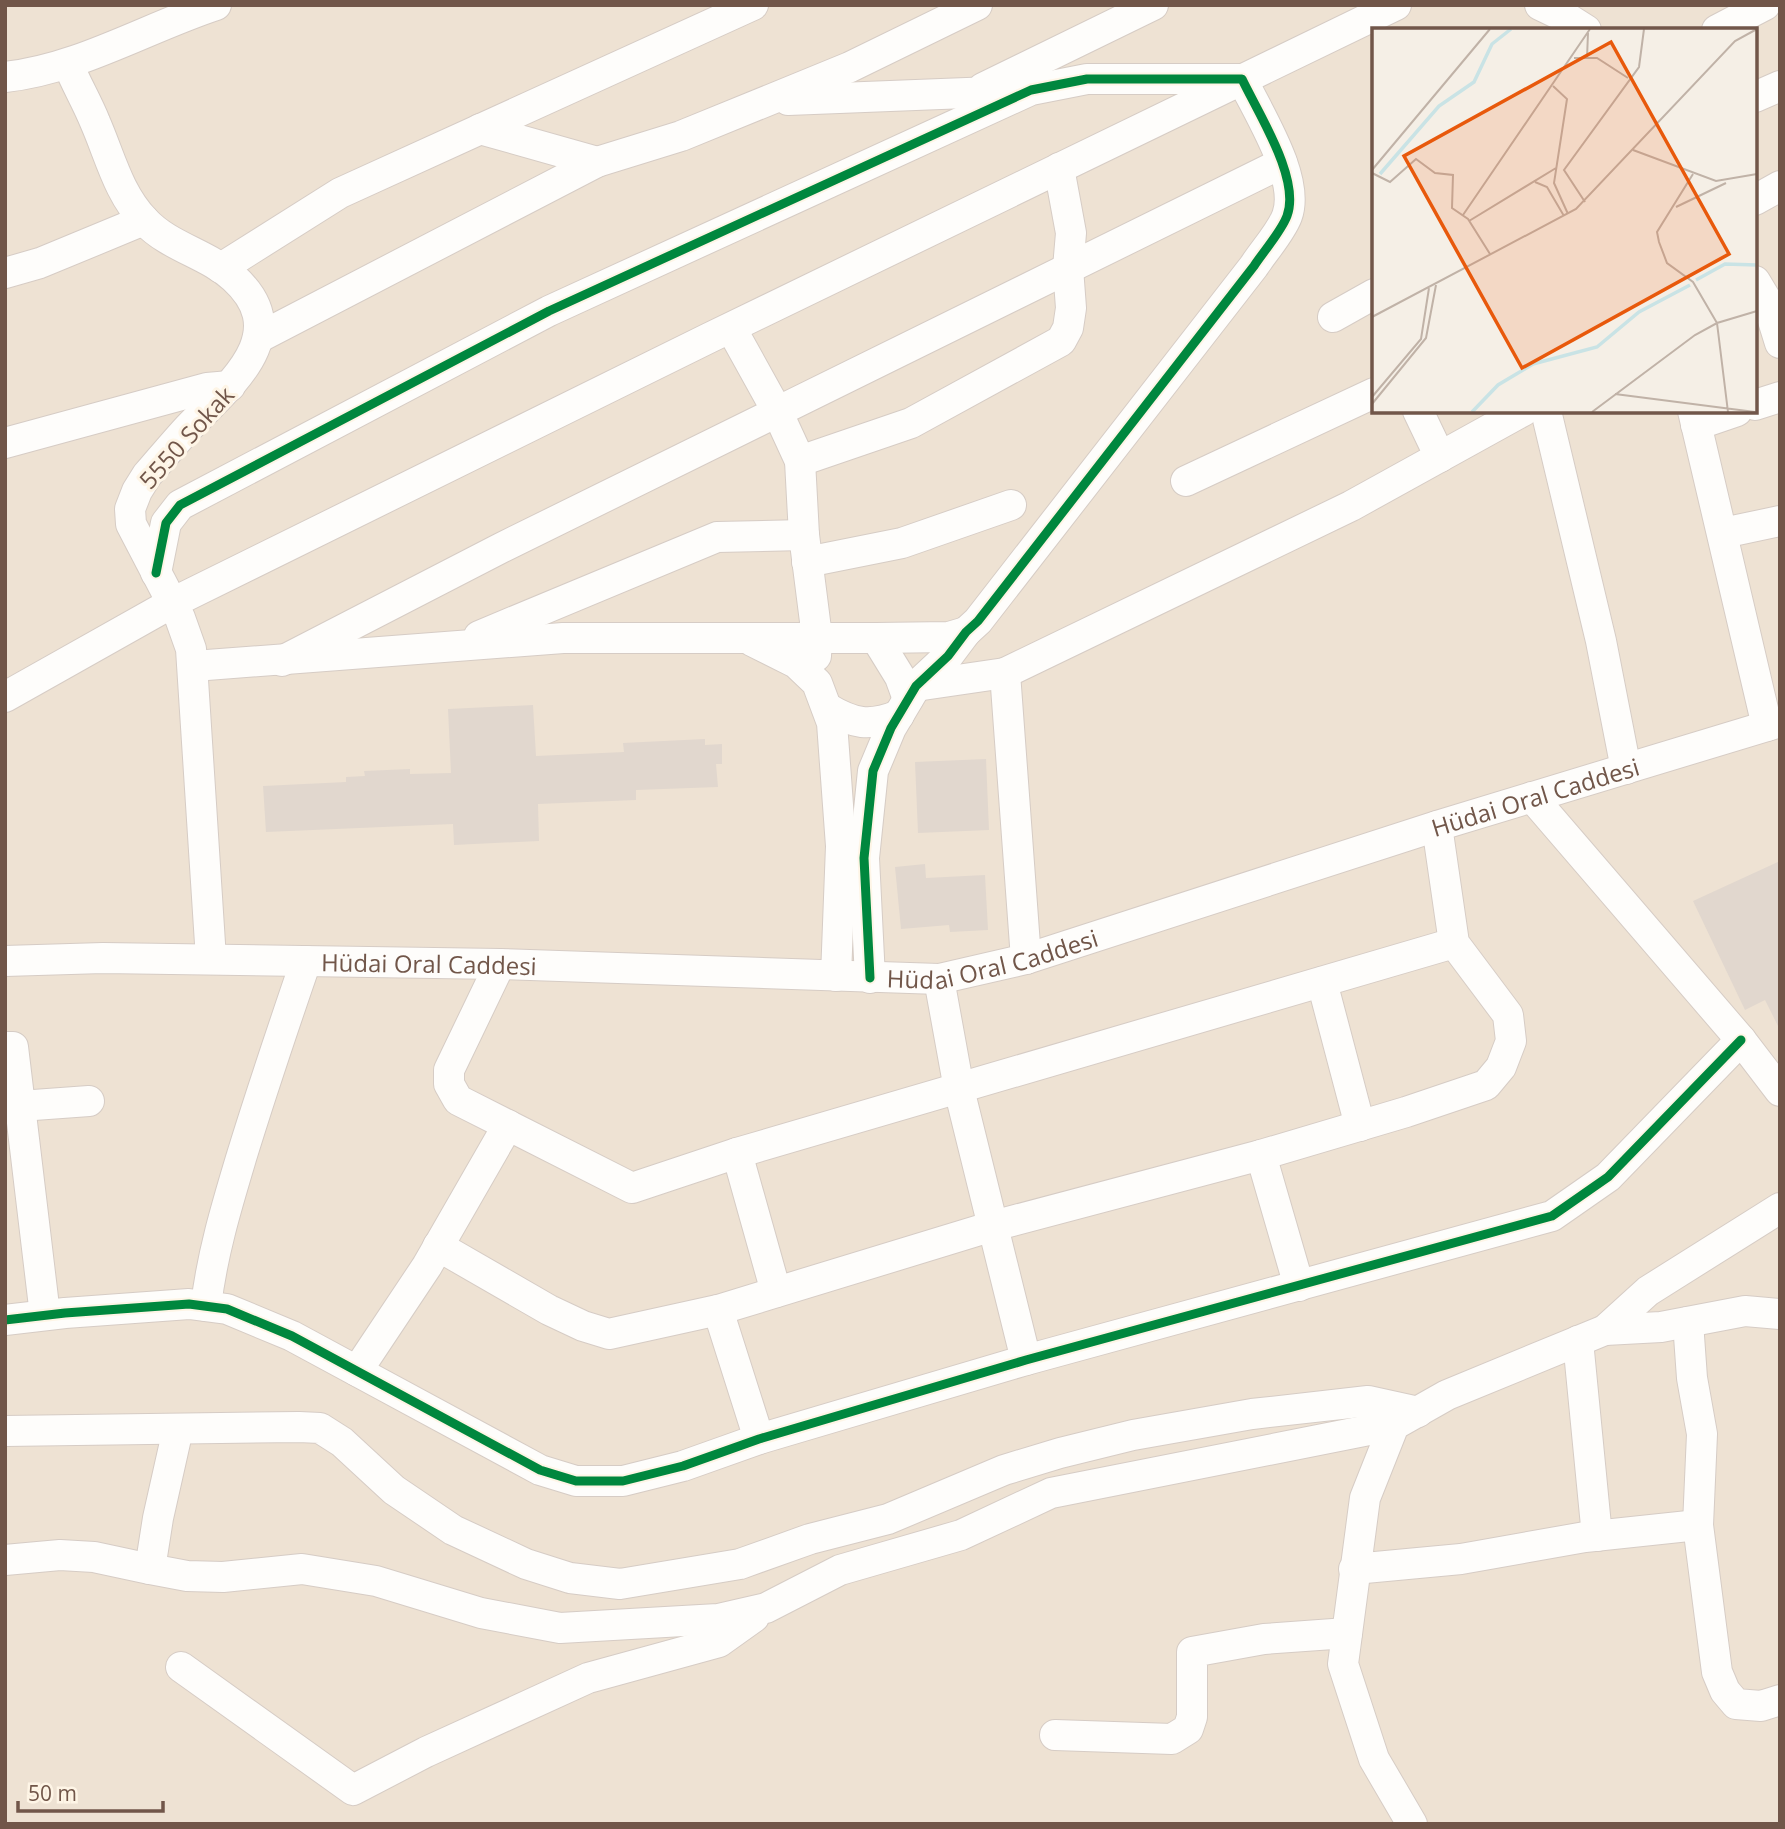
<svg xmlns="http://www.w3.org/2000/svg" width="1785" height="1829" viewBox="0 0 1785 1829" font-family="'Open Sans',sans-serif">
<rect width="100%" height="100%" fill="#f5efe6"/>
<path fill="#eee2d3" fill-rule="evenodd" d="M5,5h1775v1819h-1775zM1374,30h381v381h-381z"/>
<g fill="#e1d7ce">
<polygon points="533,705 536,756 624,752 623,743 705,739 705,745 722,744 722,764 716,764 718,787 636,790 636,800 538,804 539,841 454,845 453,824 266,832 263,786 346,782 346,777 365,776 364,771 410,769 410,774 451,773 448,709"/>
<polygon points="986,759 989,830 918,833 915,762"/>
<polygon points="1780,861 1780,1030 1765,1000 1745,1010 1693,901"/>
<polygon points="925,864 926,878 985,875 988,930 950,932 949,925 901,929 895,867"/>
</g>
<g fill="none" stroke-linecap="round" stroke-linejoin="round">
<defs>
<g id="minor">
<polyline points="1540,5 1567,18 1586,30"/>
<polyline points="1717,30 1765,5"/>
<path d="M68,64c8,20 19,38 27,58 15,34 23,71 50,99 24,26 63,33 89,57 62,57 -6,108 -45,149 -14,15 -28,32 -42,48l-10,16 -7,18 1,15 49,94 11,31 20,310"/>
<path d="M5,77c74,-8 141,-49 211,-72"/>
<polyline points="983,88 1153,5"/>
<polyline points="1755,97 1780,86"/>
<polyline points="788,100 1018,91"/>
<polyline points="480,129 597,162"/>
<polyline points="1755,200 1780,186"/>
<polyline points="221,268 340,193 753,5"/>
<polyline points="5,273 40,263 144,220"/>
<polyline points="1755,281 1767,301 1780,343"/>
<polyline points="1333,317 1374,294"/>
<polyline points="731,328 777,411 800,461 804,535 817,637 816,656"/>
<polyline points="258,338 597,162 681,136 850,67 977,5"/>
<polyline points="1755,405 1780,397"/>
<polyline points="1418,411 1440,457"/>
<polyline points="1546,411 1601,641 1626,769"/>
<polyline points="1693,411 1767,726"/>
<polyline points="1696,425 1737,411"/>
<polyline points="5,443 207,388 230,386"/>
<polyline points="800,461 911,423 1061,341 1068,328 1071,308 1068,268 1071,233 1059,168"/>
<polyline points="1186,481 1374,393"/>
<polyline points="1723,533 1780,521"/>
<polyline points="807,562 902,543 1011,505"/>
<path d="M156,573l10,-50 14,-18 369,-194 482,-221 56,-11h155c16,34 59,100 45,137 -6,16 -24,36 -33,50l-276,355 -12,11 -18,24 -32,30 -25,42 -18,43 -9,87 6,120"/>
<polyline points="479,636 717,537 804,535"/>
<polyline points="876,638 900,677 908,699"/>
<polyline points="752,641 796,663 817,683 832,723 841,846 836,976"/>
<polyline points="282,661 501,548 1282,163"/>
<polyline points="194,666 563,638 876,638 949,637 966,632"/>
<polyline points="916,686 1005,673"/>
<polyline points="5,697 172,603 709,338 1396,5"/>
<path d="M827,708c27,16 42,19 72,7"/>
<polyline points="1532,797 1741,1040 1780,1091"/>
<polyline points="1026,959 1005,673 1351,506 1523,411"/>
<path id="s1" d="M5,961l98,-3 397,6 439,15 87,-20 411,-133 343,-104"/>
<polyline points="500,964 449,1070 449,1084 458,1100 632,1188 737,1153 1454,943"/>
<polyline points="939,979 959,1089 1026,1360"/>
<polyline points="1322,982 1360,1126"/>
<polyline points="5,1047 13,1047 45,1315"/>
<polyline points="20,1106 89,1101"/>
<polyline points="737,1153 776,1292"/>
<polyline points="1261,1155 1299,1286"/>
<polyline points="438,1246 549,1310 583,1326 609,1334 718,1310 993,1226 1261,1155 1406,1112 1486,1085 1501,1067 1511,1041 1508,1015 1454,943 1437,826"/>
<path d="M206,1306c6,-52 21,-101 36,-151 20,-65 42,-130 64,-194"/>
<polyline points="718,1310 759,1439"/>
<polyline points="5,1320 65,1313 189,1304 227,1309 292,1336 540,1470 576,1481 623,1481 683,1466 759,1439 1026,1360 1552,1216 1608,1177 1741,1040"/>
<polyline points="1688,1322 1692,1378 1702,1434 1698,1525 1717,1672 1725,1691 1736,1704 1761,1706 1780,1700"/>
<polyline points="1605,1330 1661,1327 1745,1311 1780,1314"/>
<polyline points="1578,1341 1597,1536"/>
<polyline points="357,1371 427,1266 508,1125"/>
<polyline points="178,1429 158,1518 150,1569 187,1576 223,1577 302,1569 376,1581 481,1613 560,1628 718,1619 766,1608 840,1570 961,1535 1051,1493 1394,1425"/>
<polyline points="5,1431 299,1427 320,1428 342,1442 394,1490 453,1530 526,1564 570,1578 620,1584 740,1564 810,1539 888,1519 1004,1470 1060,1453 1133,1435 1252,1414 1368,1401 1418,1412"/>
<polyline points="5,1560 60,1555 94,1557 150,1569"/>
<polyline points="1354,1569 1461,1559 1585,1537 1698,1525"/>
<polyline points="181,1667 353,1790 426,1752 588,1678 719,1642 754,1617"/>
<polyline points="1055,1735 1172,1739 1188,1729 1192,1717 1192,1652 1264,1639 1347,1633"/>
<polyline points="1412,1824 1374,1759 1343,1664 1365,1498 1394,1425 1447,1395 1605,1330 1648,1291 1780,1208"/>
</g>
</defs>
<use href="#minor" stroke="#d6ccc5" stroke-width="32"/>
<use href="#minor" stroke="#fefdfb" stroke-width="30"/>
<defs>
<g id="cycleway">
<path d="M156,573l10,-50 14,-18 369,-194 482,-221 56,-11h155c16,34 59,100 45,137 -6,16 -24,36 -33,50l-276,355 -12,11 -18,24 -32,30 -25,42 -18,43 -9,87 6,120"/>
<polyline points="5,1320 65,1313 189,1304 227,1309 292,1336 540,1470 576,1481 623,1481 683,1466 759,1439 1026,1360 1552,1216 1608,1177 1741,1040"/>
</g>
</defs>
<use href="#cycleway" stroke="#fef5e6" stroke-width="13"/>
<use href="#cycleway" stroke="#00873e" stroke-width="9"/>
</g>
<g text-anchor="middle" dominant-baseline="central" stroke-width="6" stroke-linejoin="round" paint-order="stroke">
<g font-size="24" fill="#715649" stroke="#fef5e6">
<text transform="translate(186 437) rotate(-48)">5550 Sokak</text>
<text stroke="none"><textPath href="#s1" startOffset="1558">Hüdai Oral Caddesi</textPath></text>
<text stroke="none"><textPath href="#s1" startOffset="990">Hüdai Oral Caddesi</textPath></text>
<text stroke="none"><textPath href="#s1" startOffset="424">Hüdai Oral Caddesi</textPath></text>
</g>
</g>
<g transform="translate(1372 28)">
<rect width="385" height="385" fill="#f5efe6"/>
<path fill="none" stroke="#c9e3e5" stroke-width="3.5" d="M8,146l59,-68 35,-24 18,-38 19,-15M324,252l29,-16 32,1M100,384l26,-27 35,-21 64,-17 42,-35 51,-27"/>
<path fill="none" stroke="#c0b2a7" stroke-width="2" d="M202,30h23l31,20M215,30l1,-25M181,58l14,13 -13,84 14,31M261,122l83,31 41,-7M0,142l118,-141M0,145l18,9 26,-23 19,14 18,2 -1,33 16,11 22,35M321,146l-36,58 2,10 8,21 26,19 24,41 11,89M163,154l12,5 17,29M213,174l-21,-32 75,-103 5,-38M304,179l50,-24M91,187l127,-186M97,193l87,-53M0,289l204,-108 159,-168 22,-12M243,366l140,18M0,369l49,-58 8,-51M0,376l54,-66 10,-53M220,384l103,-77 22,-12 40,-12"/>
<path fill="#e8590c" fill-opacity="0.15" stroke="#e8590c" stroke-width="3.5" d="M239,14l118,212 -207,114 -118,-212z"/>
<rect width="385" height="385" fill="none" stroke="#715649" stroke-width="3.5"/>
</g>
<rect width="1785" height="1829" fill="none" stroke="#715649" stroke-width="14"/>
<path d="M18 1801v10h145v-10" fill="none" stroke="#715649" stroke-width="3.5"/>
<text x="28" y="1801" font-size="21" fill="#715649" stroke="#fef5e6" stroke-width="5" paint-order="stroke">50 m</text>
</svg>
